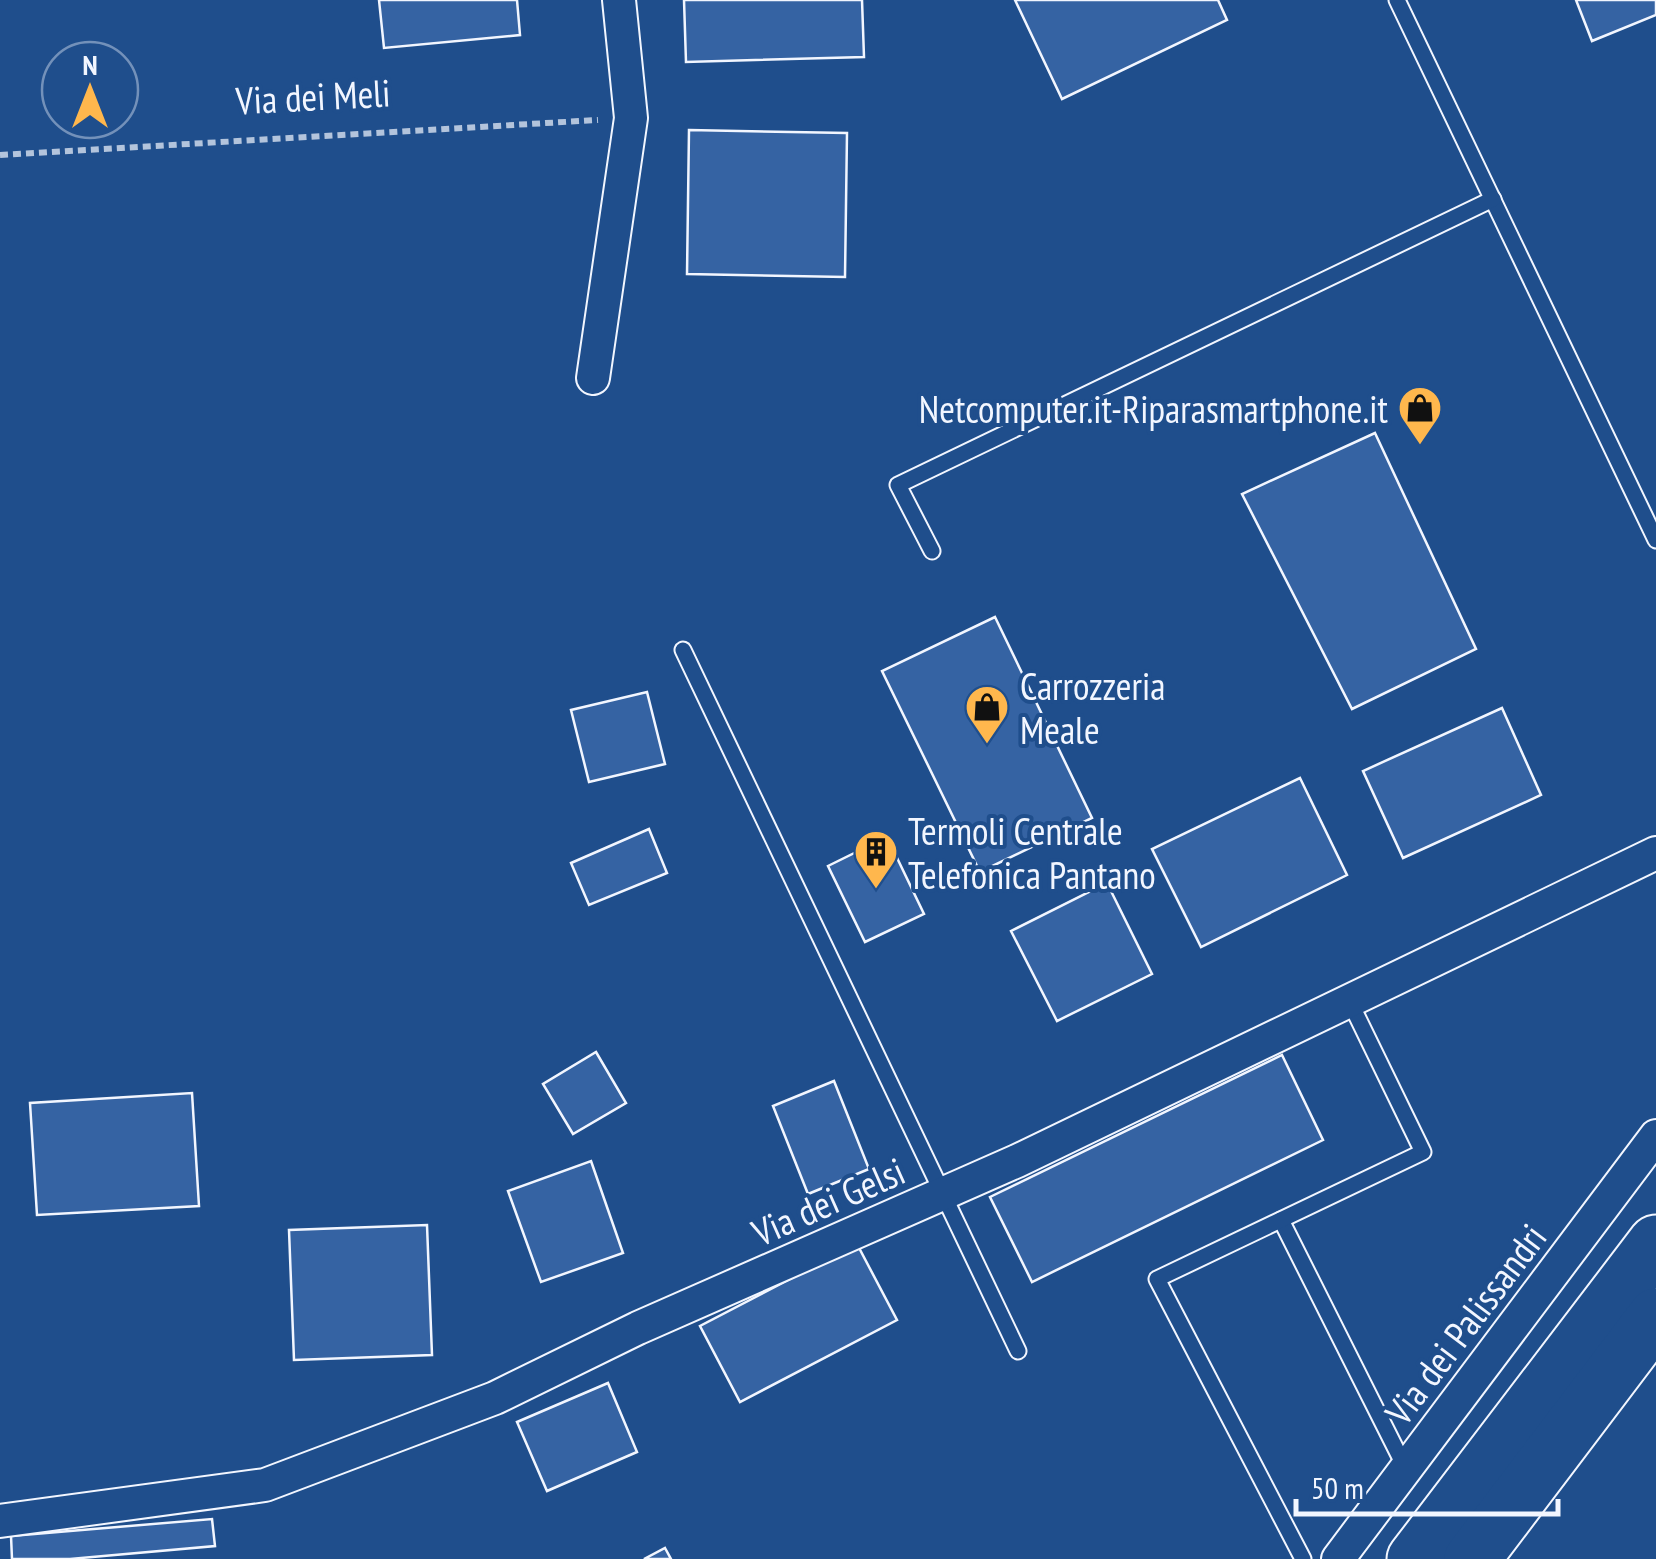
<svg xmlns="http://www.w3.org/2000/svg" width="1656" height="1559" viewBox="0 0 1656 1559" font-family="'PT Sans Narrow',sans-serif">
<rect width="100%" height="100%" fill="#1f4e8c"/>
<g fill="#3563a3" stroke="#f2f6ff" stroke-width="2.5">
<polygon points="379,0 517,0 520,35 384,48"/>
<polygon points="684,0 862,0 864,57 686,62"/>
<polygon points="1015,0 1218,0 1227,20 1062,99"/>
<polygon points="1576,0 1656,0 1656,15 1592,41"/>
<polygon points="689,130 847,133 845,277 687,274"/>
<polygon points="1375,433 1476,649 1352,709 1242,494"/>
<polygon points="995,617 1092,818 980,872 882,671"/>
<polygon points="647,692 665,764 589,782 571,710"/>
<polygon points="1502,708 1541,795 1403,858 1363,771"/>
<polygon points="1300,778 1347,875 1201,947 1152,849"/>
<polygon points="649,829 667,873 589,905 571,863"/>
<polygon points="887,837 924,914 865,942 828,866"/>
<polygon points="1107,883 1152,974 1057,1021 1011,931"/>
<polygon points="596,1052 626,1103 573,1134 543,1084"/>
<polygon points="1282,1055 1323,1140 1032,1282 990,1197"/>
<polygon points="834,1081 869,1169 808,1194 773,1106"/>
<polygon points="192,1093 199,1206 37,1215 30,1103"/>
<polygon points="591,1161 623,1253 541,1282 508,1191"/>
<polygon points="427,1225 432,1355 294,1360 289,1230"/>
<polygon points="857,1244 897,1320 740,1402 700,1326"/>
<polygon points="608,1383 637,1452 547,1491 517,1422"/>
<polygon points="212,1519 215,1546 70,1559 12,1559 11,1536"/>
<polygon points="665,1548 671,1559 644,1559"/>
</g>
<g fill="none" stroke-linecap="round" stroke-linejoin="round">
<defs>
<g id="lane">
<polyline points="1397,0 1656,540"/>
<polyline points="932,551 898,485 1493,199"/>
<polyline points="683,650 1018,1351"/>
<polyline points="1281,1220 1406,1469"/>
<polyline points="1303,1559 1157,1279 1423,1152 1350,1002"/>
</g>
<g id="street">
<polyline points="593,378 631,118 619,0"/>
<polyline points="0,1521 265,1485 495,1398 638,1328 1017,1161 1656,853"/>
<polyline points="1338,1559 1656,1136"/>
</g>
<g id="highway">
<polyline points="1415,1559 1656,1243"/>
<polyline points="1472,1559 1656,1316"/>
</g>
</defs>
<use href="#lane" stroke="#f2f6ff" stroke-width="19"/>
<use href="#street" stroke="#f2f6ff" stroke-width="36"/>
<use href="#highway" stroke="#f2f6ff" stroke-width="59"/>
<polyline stroke="#b3c4dc" stroke-width="6" stroke-dasharray="8 5" stroke-linecap="butt" points="0,155 598,120"/>
<use href="#lane" stroke="#1f4e8c" stroke-width="15"/>
<use href="#street" stroke="#1f4e8c" stroke-width="32"/>
<use href="#highway" stroke="#1f4e8c" stroke-width="55"/>
</g>
<defs>
<symbol id="shop-pin" viewBox="-11 -11 22 30"><path d="M0 17L-7.5 6A9.5 9.5 0 1 1 7.5 6Z" fill="#ffb74d" stroke="#1f4e8c"/><path d="M-5-2.5h2.3a2.7 3.5 0 0 1 5.4 0H5L5.5 6h-11ZM-1.5-2.5h3a1.5 2.3 0 0 0-3 0Z" fill="#111"/></symbol>
<symbol id="building-pin" viewBox="-11 -11 22 30"><path d="M0 17L-7.5 6A9.5 9.5 0 1 1 7.5 6Z" fill="#ffb74d" stroke="#1f4e8c"/><path d="M-4-6H4V6H1V3H-1V6H-4ZM-2.5-4.3h1.7v1.8h-1.7ZM.8-4.3h1.7v1.8H.8ZM-2.5-1h1.7V.8h-1.7ZM.8-1h1.7V.8H.8Z" fill="#111"/></symbol>
</defs>
<g fill-rule="evenodd">
<use href="#shop-pin" x="1395" y="383" width="50" height="68"/>
<use href="#shop-pin" x="962" y="682" width="50" height="68"/>
<use href="#building-pin" x="851" y="827" width="50" height="68"/>
</g>
<g text-anchor="middle" dominant-baseline="central" stroke-width="8" stroke-linejoin="round" paint-order="stroke">
<g font-size="38" fill="#f2f6ff" stroke="#1f4e8c">
<text transform="translate(313 96) rotate(-3)">Via dei Meli</text>
<text transform="translate(828 1201) rotate(-24)">Via dei Gelsi</text>
<text transform="translate(1465 1324) rotate(-53)">Via dei Palissandri</text>
</g>
<g font-size="38" fill="#f2f6ff" stroke="#1f4e8c" text-anchor="start">
<text x="1388" y="408" text-anchor="end">Netcomputer.it-Riparasmartphone.it</text>
<text x="1020" y="685">Carrozzeria<tspan x="1020" dy="44">Meale</tspan></text>
<text x="908" y="830">Termoli Centrale<tspan x="908" dy="44">Telefonica Pantano</tspan></text>
</g>
</g>
<g transform="translate(90 90)"><circle r="48" fill="#1f4e8c" stroke="#7391ba" stroke-width="2.5"/>
<path d="M0-8L18 38L0 25L-18 38Z" fill="#ffb74d"/>
<text y="-15" font-size="28" font-weight="bold" text-anchor="middle" fill="#f2f6ff">N</text>
</g>
<path d="M1296 1499v15h262v-15" fill="none" stroke="#f2f6ff" stroke-width="5"/>
<text x="1311" y="1499" font-size="30" fill="#f2f6ff" stroke="#1f4e8c" stroke-width="8" paint-order="stroke">50 m</text>
</svg>
